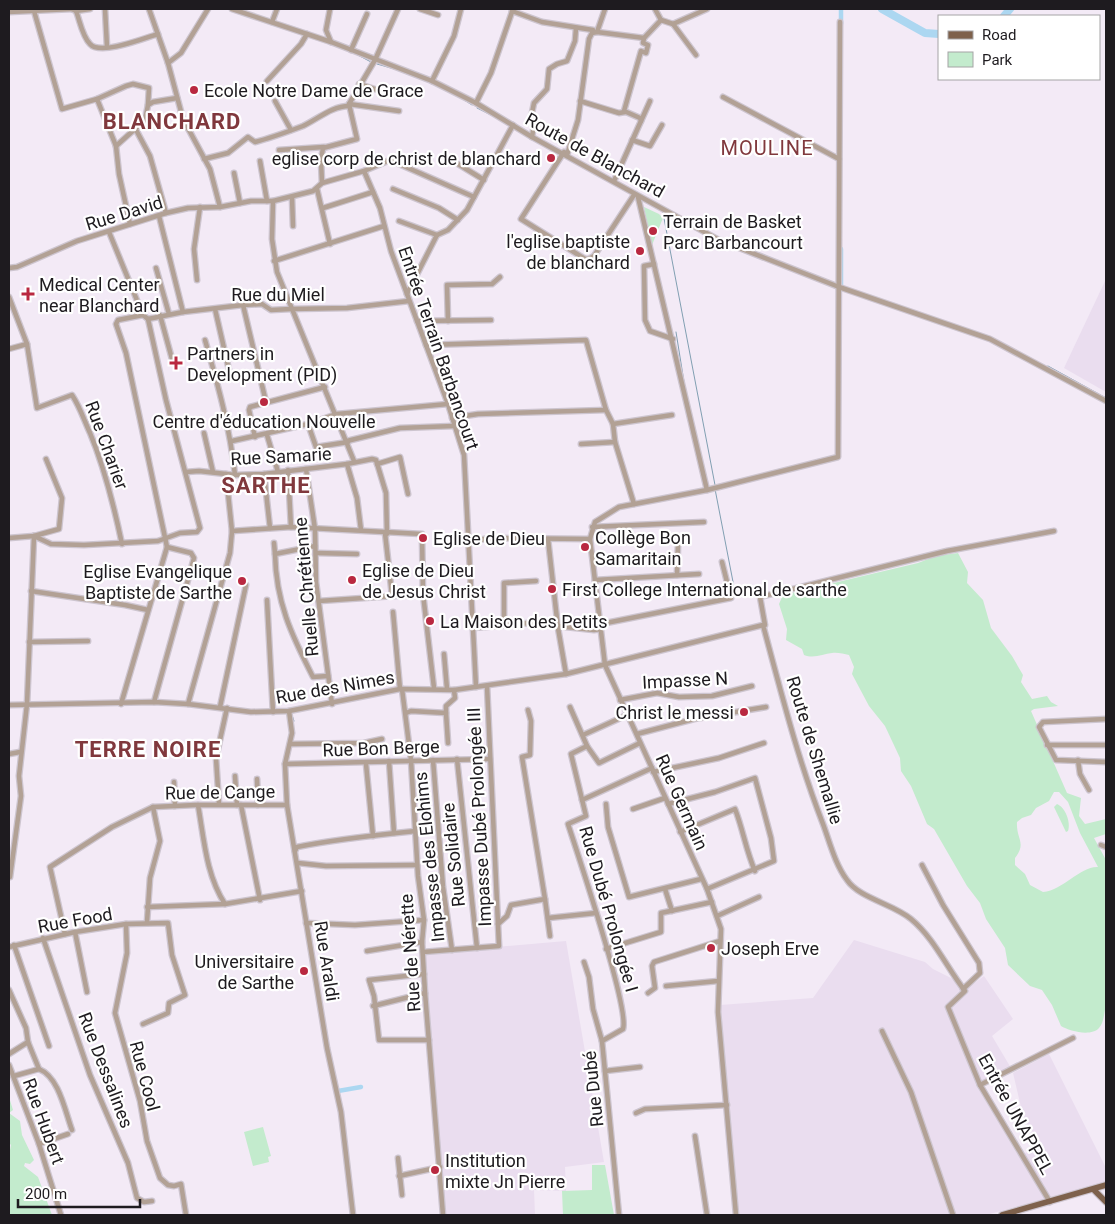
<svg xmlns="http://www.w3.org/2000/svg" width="1115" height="1224" viewBox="0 0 1115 1224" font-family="Roboto,sans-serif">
<rect width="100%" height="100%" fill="#f3eaf6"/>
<g fill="#eaddef">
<polygon points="1106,279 1106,392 1064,368"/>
<polygon points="854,940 925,962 933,969 969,987 984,976 1013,1019 992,1036 1011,1068 976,1085 1019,1155 1044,1147 1024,1120 1013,1073 1049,1054 1106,1168 1106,1182 986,1215 738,1215 720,1005 813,998"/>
<polygon points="566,941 604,1162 565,1167 566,1191 534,1190 535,1215 445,1215 425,953"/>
</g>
<g fill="#c3ebcd" fill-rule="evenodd">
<polygon points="644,207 659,214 663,218 652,245"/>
<path d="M958,553l10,19 -1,11 16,17 8,28 21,28 11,19 -2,7 11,17 15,-3 4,6 7,4 -24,3 -3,2 36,82 14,5 -2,18 6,8 21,-5v15l-12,4 12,22v146c-2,6 -2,17 -7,22 -8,9 -30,3 -38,-2l-9,-21 -10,-15 -12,-4 -22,-21 -3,-17 -19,-29 -6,-16 -13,-17 -33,-57 -7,-5 -16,-38 -10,-15 -1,-13 -15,-32 -16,-20 -17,-32 2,-7 -5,-12c-5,-1 -12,-3 -17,-2 -9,1 -18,6 -28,2l-2,-6 -16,-9 1,-11 -8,-25 4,-9 135,-32 18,-7zM1054,792h5l9,10 12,31 18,34c-18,-1 -34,23 -55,25l-13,-7 -5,-11 -10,-9v-7c12,-15 1,-19 2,-36l5,-4 9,-3 5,-7 13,-7z"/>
<path d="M1057,804c8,3 14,18 11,27l-2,1 -12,-25z"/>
<polygon points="9,1097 13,1110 9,1113 20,1121 22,1135 34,1160 30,1164 25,1163 24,1166 38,1177 52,1215 9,1215 9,1155 11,1145 9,1143"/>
<polygon points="263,1127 271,1156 268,1157 269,1162 253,1166 244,1132"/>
<polygon points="592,1165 605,1165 614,1215 563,1215 562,1191 592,1190"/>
</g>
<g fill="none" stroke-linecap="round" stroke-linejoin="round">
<g stroke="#819fb2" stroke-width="1">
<polyline points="354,53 371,62"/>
<polyline points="377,64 398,70"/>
<polyline points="458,96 472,105"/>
<polyline points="477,108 497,118"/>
<polyline points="663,213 715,485"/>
<polyline points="676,332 685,388"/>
<polyline points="1048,366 1106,398"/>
<polyline points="715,489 735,592"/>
<polyline points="292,715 294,721"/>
<polyline points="339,1092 340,1099"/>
<polyline points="351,1182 353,1196"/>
</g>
<g stroke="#acd7f1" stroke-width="4.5">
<polyline points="841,24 841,9"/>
<polyline points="841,249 841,285"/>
<polyline points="338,1091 361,1087"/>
</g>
<g stroke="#acd7f1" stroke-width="8">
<polyline points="882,9 925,33 939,34"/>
<polyline points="1004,16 1010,9"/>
</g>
<defs>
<g id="minor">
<path d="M72,9l4,2c4,10 6,25 14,33 10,12 55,-6 68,-10"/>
<polyline points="105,9 107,47"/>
<polyline points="149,9 168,63 183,119 210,169 220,207"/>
<polyline points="232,9 331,42 432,81 476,103 532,137 719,240 839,287 990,339 1106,401"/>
<polyline points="330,9 326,30 331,42"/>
<polyline points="420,9 438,15"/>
<polyline points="655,9 661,20 673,24 707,9"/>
<polyline points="34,11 62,109 97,99 116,146 119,174 130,224"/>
<polyline points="76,11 90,9"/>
<polyline points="512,11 542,22 593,30"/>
<polyline points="9,12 72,9"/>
<polyline points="272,22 277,9"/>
<polyline points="673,24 696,55"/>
<polyline points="597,32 644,38 661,20"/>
<polyline points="351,50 367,14"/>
<polyline points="168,63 181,53 208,9"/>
<polyline points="267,81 301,44 307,34"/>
<polyline points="432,81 454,36 461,9"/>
<polyline points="359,84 390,94"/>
<polyline points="723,97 839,159"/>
<polyline points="97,99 126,86 133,84 149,88 148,105"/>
<polyline points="275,101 291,130"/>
<polyline points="580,101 619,113 625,112"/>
<polyline points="476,103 491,73 513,9"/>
<polyline points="349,104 399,111"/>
<polyline points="641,121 650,101"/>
<polyline points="135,128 150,156 166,213"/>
<polyline points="532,137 535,119 532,113 534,103 547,89 549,69 557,64 567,61 575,41 576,28"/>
<polyline points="632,140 650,146 662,125"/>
<polyline points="116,146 145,120 148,105 153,102 177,98"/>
<polyline points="279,150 324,147"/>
<polyline points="564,152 521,219 585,259 589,259 594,256 634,195"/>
<polyline points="567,155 578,120 589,39 592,33 597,32 605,9"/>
<path d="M204,159l24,-6 20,-16 7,5c16,-4 32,-10 48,-16 15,-7 29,-20 46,-20"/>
<polyline points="260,161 267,201"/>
<polyline points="458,164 484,180"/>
<polyline points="364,171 380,208 391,251 448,404 464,455 476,687"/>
<polyline points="234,173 240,203"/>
<polyline points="614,181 641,121 640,118 624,111 641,51 646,53 648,45 643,43 644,38"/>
<polyline points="322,183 364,171 390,160 474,197"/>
<polyline points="317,189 330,244"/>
<polyline points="393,189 439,208 458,220"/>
<polyline points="292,197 293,226"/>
<polyline points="638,197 707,490"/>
<polyline points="273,201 272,239 277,272 354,461"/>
<polyline points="323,208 373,192"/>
<polyline points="159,216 183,312"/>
<polyline points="399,221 437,235"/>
<polyline points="274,261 384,226"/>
<polyline points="654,264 644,266 645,320 650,331 673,339"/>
<polyline points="9,268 17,267 77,241 166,213 188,208 220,207 251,201 273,201 313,191 322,183 321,160 323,148 357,139 349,104 375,60 398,9"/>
<polyline points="156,268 169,314"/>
<polyline points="197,280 194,249 200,207"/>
<polyline points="407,294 437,235 448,230 467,210 513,125"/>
<path d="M9,297l18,47 10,64 35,-13c8,12 12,25 18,38 15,36 24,73 32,111"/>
<polyline points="243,305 266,402"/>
<polyline points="215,309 229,370"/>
<polyline points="160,315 172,359"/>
<polyline points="148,319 183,312 243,305 262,304 271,310 291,309 347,308 409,301"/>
<polyline points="417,321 491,320"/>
<polyline points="448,321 447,285 492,284 500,277"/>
<path d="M205,340c13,45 25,88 30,135"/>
<polyline points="426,345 586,340 606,410 613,424 615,442 634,504"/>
<polyline points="9,349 27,344"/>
<polyline points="452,418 478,414 606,410"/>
<polyline points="308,424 316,447 348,442"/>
<polyline points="613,424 672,415"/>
<polyline points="204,433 213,472"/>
<polyline points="267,435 278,472"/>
<polyline points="255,437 249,410 250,407 325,387"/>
<polyline points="232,441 308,424 337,414 448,404"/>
<polyline points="347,441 400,428 454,426"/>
<polyline points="581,444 615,442"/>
<polyline points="377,464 400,457 408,494"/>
<polyline points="306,469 315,529 316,582 332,704"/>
<polyline points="288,470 291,527"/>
<polyline points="186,472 199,471 235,475 264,474 347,464"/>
<polyline points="264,474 270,528"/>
<polyline points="592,527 704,522"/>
<polyline points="361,530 357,498 347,464 372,459 376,460 386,493 387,534"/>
<polyline points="232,531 291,527 422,534 423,594 434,688"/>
<polyline points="385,533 392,595"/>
<polyline points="34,536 51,544 84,545 158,541 180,533 197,532 200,528 166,400 148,319 143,315 109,232"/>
<polyline points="9,538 34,536 59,529 62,498 46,459"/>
<polyline points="548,539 558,628 566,674"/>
<polyline points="468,542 490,538 590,539"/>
<polyline points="274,543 275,554"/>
<path d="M315,546l-40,8c1,48 16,80 38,123l15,-1"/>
<polyline points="317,553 357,554"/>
<polyline points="677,575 678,544"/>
<polyline points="595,580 699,574"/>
<polyline points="31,591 125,605 148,610"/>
<polyline points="267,600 273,712"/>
<polyline points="319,601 423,594"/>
<polyline points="393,612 400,689"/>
<polyline points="504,624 504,583 536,581"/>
<polyline points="601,624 731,598 722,562"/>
<polyline points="473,628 529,623 594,630 601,629"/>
<polyline points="29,642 88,641"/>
<polyline points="444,654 447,689"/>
<polyline points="402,689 411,760 418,876 424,920 422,942 425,993 443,1215"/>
<polyline points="620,700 657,693 679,697 712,696 752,686"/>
<polyline points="154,702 194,558 191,553 167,547"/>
<polyline points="121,704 167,547 126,353 116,324 118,320 143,315"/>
<polyline points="188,704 230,553 232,531 226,474"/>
<polyline points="9,705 154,702 188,704 251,712 289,711 400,689 454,690 566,674 763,625"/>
<polyline points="220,707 246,585"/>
<path d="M570,707l17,39 -16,8 15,62 -18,8c10,31 62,185 55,205l-21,12"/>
<polyline points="289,711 292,733 285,764 287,805 327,1048 341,1112 353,1215"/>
<polyline points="406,713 411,711 446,713 446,706 455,698 454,690"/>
<polyline points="446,713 448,743"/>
<polyline points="1106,719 1043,722 1039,727 1056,760 1106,762"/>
<polyline points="637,734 694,719 766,707"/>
<polyline points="583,735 627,715"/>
<polyline points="291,744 364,743 382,739"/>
<polyline points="1047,745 1106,745"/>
<polyline points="587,746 599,763 640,743"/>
<polyline points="9,754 20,752"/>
<polyline points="457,759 477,948"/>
<polyline points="433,760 443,887 452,950"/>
<polyline points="1078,760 1080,774 1089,790"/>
<polyline points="389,761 394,833"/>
<polyline points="285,764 490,759"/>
<polyline points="366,764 373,836"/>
<polyline points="653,772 719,758 764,743"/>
<polyline points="235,776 237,805"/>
<polyline points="257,779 258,805"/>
<polyline points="174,782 175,806"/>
<polyline points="582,800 652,768"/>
<polyline points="219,804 216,758 227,708"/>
<polyline points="606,804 608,827 629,897 701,879"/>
<polyline points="668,804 715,792 755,778 771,838 774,861 707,889"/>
<path d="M198,805c6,34 8,70 27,99"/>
<polyline points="241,805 260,900"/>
<polyline points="633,809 665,798"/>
<path d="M680,832l55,-23c8,20 11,42 20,62"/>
<polyline points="1101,845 1106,847"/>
<path d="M295,851l2,-4c39,-8 79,-12 119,-16"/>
<polyline points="298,863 326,866 417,865"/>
<polyline points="922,865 943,905 979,963 980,973 963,989"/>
<polyline points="10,877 21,796 19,776 27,704 34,536"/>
<polyline points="665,889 672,911"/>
<polyline points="545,899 550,936"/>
<polyline points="147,907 225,904 302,891"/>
<polyline points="717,916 759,897"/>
<polyline points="548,918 596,913"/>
<polyline points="147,922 150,878 160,841 153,807"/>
<polyline points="306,923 355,925 424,920"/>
<polyline points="126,924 127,953 115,1013 140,1101 147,1141 160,1178 168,1185 174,1186 181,1184 186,1215"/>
<polyline points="498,924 507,916 511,905 545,899 522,757 530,755 531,721 528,710"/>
<polyline points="75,932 87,992"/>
<polyline points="65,934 50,867 112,827 153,807 195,805 287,805"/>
<polyline points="43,938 90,1075 128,1163 137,1198 144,1202 152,1201"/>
<polyline points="14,945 49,1046"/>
<polyline points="9,947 75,932 126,924 168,923 172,955 185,995 169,1003 168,1013 143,1024"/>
<polyline points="606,949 661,932 661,913 712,902"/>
<polyline points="367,951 422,942"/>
<polyline points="423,952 499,946 487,686"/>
<polyline points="584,962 589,977 593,1009 602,1041 619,1215"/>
<polyline points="424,974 369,980 374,996 379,1040 429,1040"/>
<polyline points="666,986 718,981"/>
<polyline points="9,990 26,1028 28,1042 9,1054"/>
<polyline points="648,993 655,988 652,966 654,962 720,941"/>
<polyline points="373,1006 425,993"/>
<polyline points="882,1031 911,1092 953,1215"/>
<path d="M28,1042l11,27c20,8 26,42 33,61"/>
<polyline points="9,1065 39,1144 61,1215"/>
<polyline points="605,1071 640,1067"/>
<polyline points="14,1076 39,1069"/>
<polyline points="980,1085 1073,1038"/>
<polyline points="636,1113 645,1109 727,1105"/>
<polyline points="695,1136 707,1215"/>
<polyline points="39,1144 68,1134"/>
<polyline points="398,1158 402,1195"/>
<polyline points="399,1176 440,1167"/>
<path d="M1050,1202l-70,-117 -32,-78 17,-16c-18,-23 -31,-53 -54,-72 -18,-15 -52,-21 -64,-39 -12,-16 -17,-37 -24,-56 -25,-64 -42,-132 -60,-199h2l-5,-28 187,-46 107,-20"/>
<polyline points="736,1215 718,1012 721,929 707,889 605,665 590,539 595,522 619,507 707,490 838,457 840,22"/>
</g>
<g id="major">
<polyline points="1094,1190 1106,1202"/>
<polyline points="1002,1215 1106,1185"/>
</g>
</defs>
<use href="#minor" stroke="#cdc5cf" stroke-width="7"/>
<use href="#major" stroke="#cdc5cf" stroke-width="8"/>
<use href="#minor" stroke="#b2a195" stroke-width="4.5"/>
<use href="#major" stroke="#7e614c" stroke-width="5.5"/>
</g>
<g fill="#b92840" stroke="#fff" stroke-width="2">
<circle cx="194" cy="90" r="5"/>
<circle cx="551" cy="158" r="5"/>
<circle cx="653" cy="231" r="5"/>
<circle cx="640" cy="251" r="5"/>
<path d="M25.5 286.5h5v5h5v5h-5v5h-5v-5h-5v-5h5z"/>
<path d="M173.5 355.5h5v5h5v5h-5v5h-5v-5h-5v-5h5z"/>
<circle cx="264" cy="402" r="5"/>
<circle cx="423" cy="538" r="5"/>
<circle cx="585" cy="547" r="5"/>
<circle cx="352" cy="580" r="5"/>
<circle cx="242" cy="581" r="5"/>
<circle cx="552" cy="589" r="5"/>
<circle cx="430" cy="621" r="5"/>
<circle cx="744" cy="712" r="5"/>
<circle cx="711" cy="948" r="5"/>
<circle cx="304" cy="971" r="5"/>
<circle cx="435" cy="1170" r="5"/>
</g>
<g text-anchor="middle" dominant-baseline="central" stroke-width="4.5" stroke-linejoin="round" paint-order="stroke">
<g font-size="18" fill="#1e1b1f" stroke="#fff" text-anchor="start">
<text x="204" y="90">Ecole Notre Dame de Grace</text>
<text x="541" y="158" text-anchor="end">eglise corp de christ de blanchard</text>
<text x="663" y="221">Terrain de Basket<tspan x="663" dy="21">Parc Barbancourt</tspan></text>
<text x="630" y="241" text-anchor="end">l'eglise baptiste<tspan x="630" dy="21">de blanchard</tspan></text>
<text x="39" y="284">Medical Center<tspan x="39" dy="21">near Blanchard</tspan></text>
<text x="187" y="353">Partners in<tspan x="187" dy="21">Development (PID)</tspan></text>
<text x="264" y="421" text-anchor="middle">Centre d'éducation Nouvelle</text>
<text x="595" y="537">Collège Bon<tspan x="595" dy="21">Samaritain</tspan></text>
<text x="433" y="538">Eglise de Dieu</text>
<text x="362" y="570">Eglise de Dieu<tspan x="362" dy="21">de Jesus Christ</tspan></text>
<text x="232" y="571" text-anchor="end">Eglise Evangelique<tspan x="232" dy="21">Baptiste de Sarthe</tspan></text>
<text x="562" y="589">First College International de sarthe</text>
<text x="440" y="621">La Maison des Petits</text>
<text x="734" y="712" text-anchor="end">Christ le messi</text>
<text x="721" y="948">Joseph Erve</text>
<text x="294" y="961" text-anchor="end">Universitaire<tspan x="294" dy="21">de Sarthe</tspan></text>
<text x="445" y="1160">Institution<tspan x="445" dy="21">mixte Jn Pierre</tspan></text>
</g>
<g font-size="18" fill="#1e1b1f" stroke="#fff">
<text transform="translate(595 155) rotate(29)">Route de Blanchard</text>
<text transform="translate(124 213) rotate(-17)">Rue David</text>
<text x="278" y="294">Rue du Miel</text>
<text transform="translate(439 348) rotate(71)">Entrée Terrain Barbancourt</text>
<text transform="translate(107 445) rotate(70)">Rue Charier</text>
<text transform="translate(281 456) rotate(-3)">Rue Samarie</text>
<text transform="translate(306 587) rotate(-95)">Ruelle Chrétienne</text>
<text transform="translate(685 680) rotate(-3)">Impasse N</text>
<text transform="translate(335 687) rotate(-10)">Rue des Nimes</text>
<text transform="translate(381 748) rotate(-2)">Rue Bon Berge</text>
<text transform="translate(815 750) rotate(73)">Route de Shemallie</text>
<text transform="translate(220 792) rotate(-1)">Rue de Cange</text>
<text transform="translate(682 802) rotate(66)">Rue Germain</text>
<text transform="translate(479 817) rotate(-93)">Impasse Dubé Prolongée III</text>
<text transform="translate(453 855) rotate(-96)">Rue Solidaire</text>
<text transform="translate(429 857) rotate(-96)">Impasse des Elohims</text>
<text transform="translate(609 909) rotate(74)">Rue Dubé Prolongée I</text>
<text transform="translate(75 920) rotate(-10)">Rue Food</text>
<text transform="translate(410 953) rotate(-94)">Rue de Nérette</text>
<text transform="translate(327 961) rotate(81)">Rue Araldi</text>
<text transform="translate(106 1070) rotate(69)">Rue Dessalines</text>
<text transform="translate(145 1076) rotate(75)">Rue Cool</text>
<text transform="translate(593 1089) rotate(-96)">Rue Dubé</text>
<text transform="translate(1016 1114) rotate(61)">Entrée UNAPPEL</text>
<text transform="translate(44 1121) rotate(70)">Rue Hubert</text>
</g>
<g font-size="20" letter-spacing="1" fill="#80383d" stroke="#fff">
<text x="767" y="148">MOULINE</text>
</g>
<g font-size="22" font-weight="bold" letter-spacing="1" fill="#80383d" stroke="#fff">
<text x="172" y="121">BLANCHARD</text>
<text x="266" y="485">SARTHE</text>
<text x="148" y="749">TERRE NOIRE</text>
</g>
</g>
<rect width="1115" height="1224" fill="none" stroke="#1e1b1f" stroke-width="20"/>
<rect x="938" y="15" width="162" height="65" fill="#ffffff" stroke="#a5a4a5"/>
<rect x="948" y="31" width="25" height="8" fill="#7e614c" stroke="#a5a4a5"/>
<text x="982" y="40" font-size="15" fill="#1e1b1f">Road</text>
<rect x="948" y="52" width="25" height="15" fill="#c3ebcd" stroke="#a5a4a5"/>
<text x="982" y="65" font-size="15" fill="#1e1b1f">Park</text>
<path d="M18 1199v8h122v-8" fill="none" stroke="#1e1b1f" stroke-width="2.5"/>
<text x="25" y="1199" font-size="15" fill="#1e1b1f" stroke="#ffffff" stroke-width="4" paint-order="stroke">200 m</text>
</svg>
